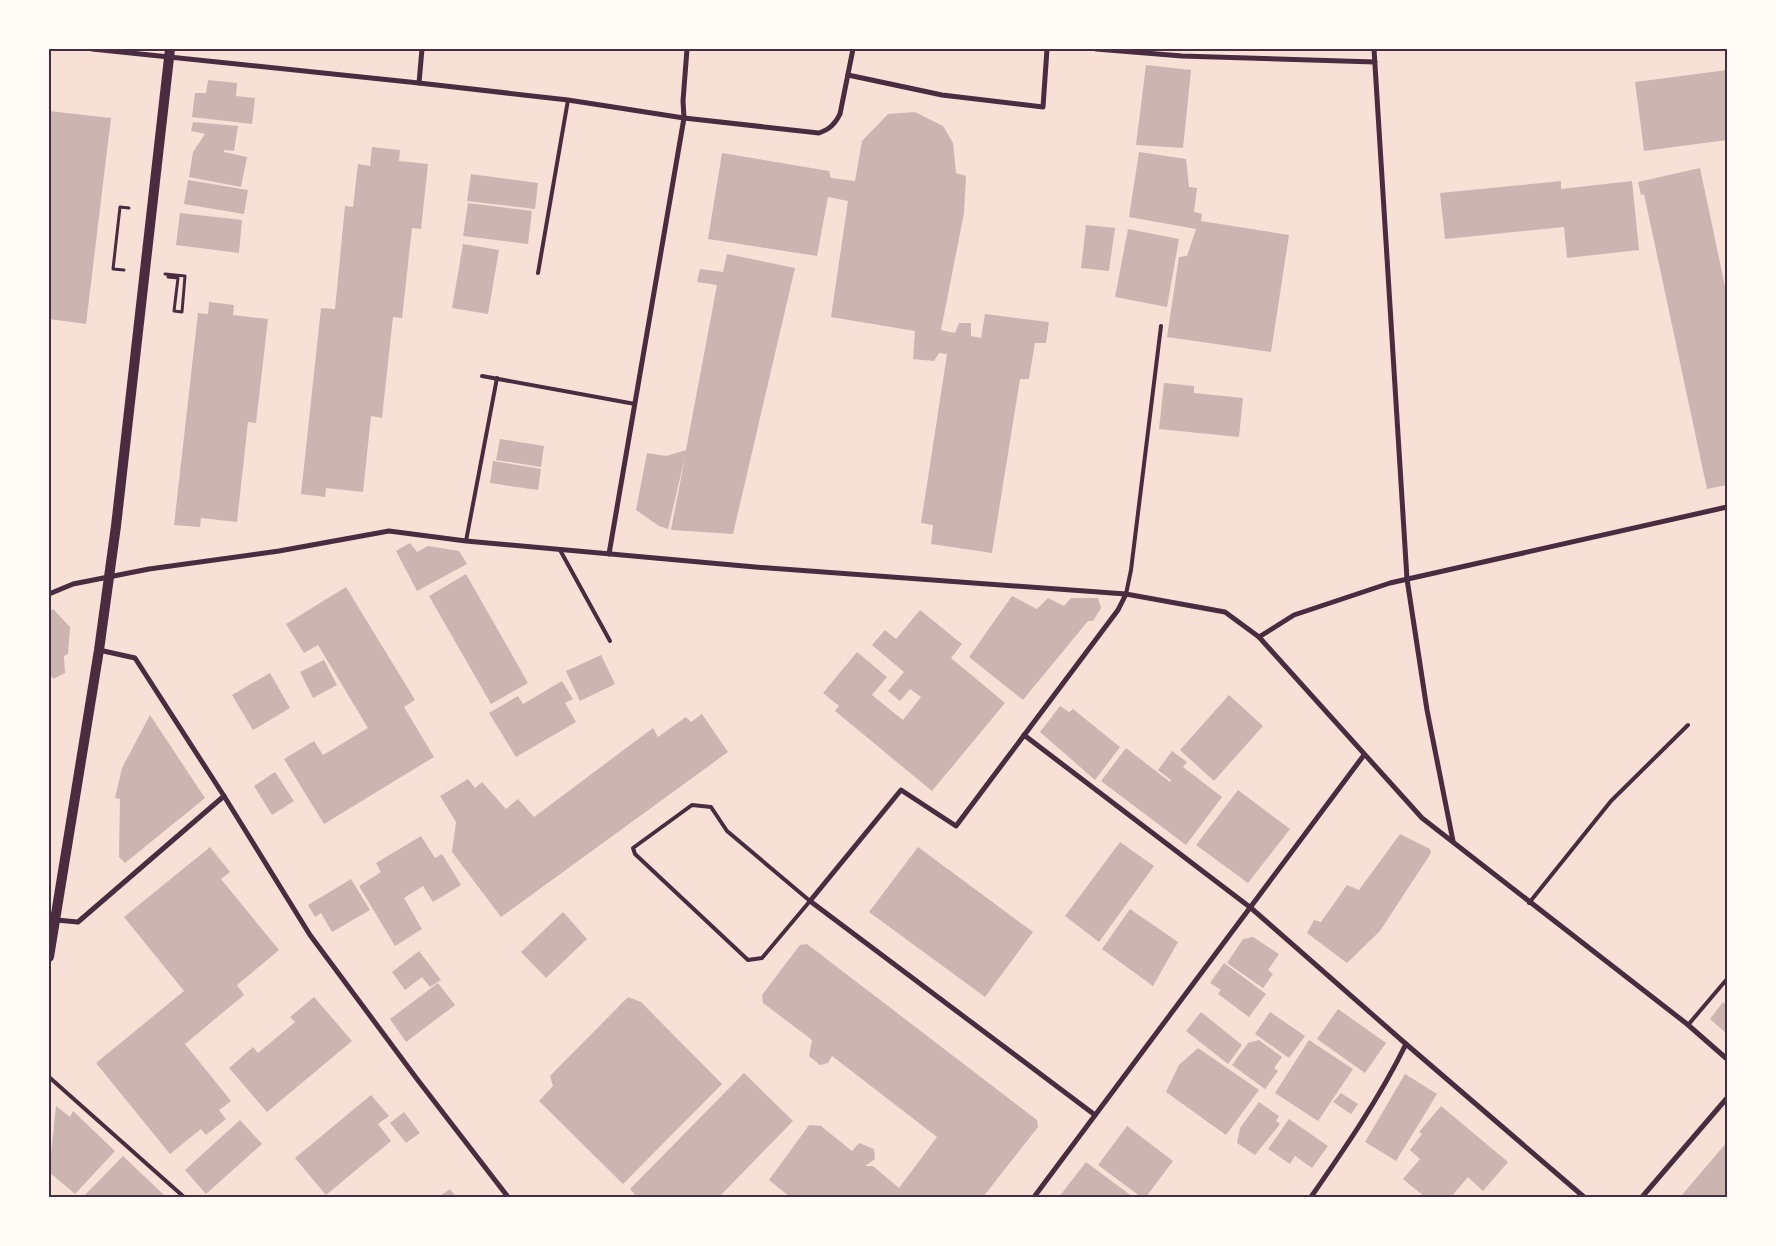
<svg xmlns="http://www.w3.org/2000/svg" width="1776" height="1246" viewBox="0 0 1776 1246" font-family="'Noto Sans',sans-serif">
<rect width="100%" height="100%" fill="#f7e1d7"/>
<g fill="#ccb4b1">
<polygon points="1146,65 1191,70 1183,148 1136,145"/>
<polygon points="1727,70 1727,140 1644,151 1635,82"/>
<polygon points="208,80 237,83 236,96 255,98 252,124 192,117 195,93 206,93"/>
<polygon points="49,111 111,118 86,324 49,319"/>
<polygon points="915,112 943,126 953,143 956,173 966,176 964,213 941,330 955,333 959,323 971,323 971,336 981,338 985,314 1049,322 1046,343 1035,343 1029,379 1020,379 992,553 931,544 933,525 921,523 947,354 939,353 934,361 913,359 915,331 831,317 848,201 828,197 817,256 708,239 722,153 829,171 831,178 855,181 862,141 888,114"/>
<polygon points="193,122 238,126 234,151 224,150 224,152 247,157 241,187 189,177 193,152 205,134 191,131"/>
<polygon points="372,147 400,150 399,161 428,164 421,229 412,228 402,318 393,317 382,418 371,416 363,492 326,488 325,497 301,494 321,308 335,309 345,206 353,207 358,164 370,166"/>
<polygon points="1139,152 1186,159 1189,187 1197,188 1194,212 1202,214 1201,221 1289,235 1271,352 1167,337 1179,257 1187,256 1196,229 1129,217"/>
<polygon points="1700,168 1727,296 1727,485 1707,489 1644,194 1641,195 1638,182"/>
<polygon points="471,174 538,183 535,209 467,201"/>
<polygon points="188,180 248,190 244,214 184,204"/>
<polygon points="1561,181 1561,189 1632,181 1639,250 1567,258 1564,227 1445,239 1440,193"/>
<polygon points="468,203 532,211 528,244 463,236"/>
<polygon points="180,213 242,220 239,253 176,245"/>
<polygon points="1086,225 1115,228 1109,271 1081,268"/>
<polygon points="1128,229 1179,239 1167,307 1115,297"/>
<polygon points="463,244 499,250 488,314 452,308"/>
<polygon points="727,254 795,268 733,534 671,530 685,457 668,529 659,526 636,510 647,453 666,456 686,450 717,285 697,282 700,269 723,272"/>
<polygon points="209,302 234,305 233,315 268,319 256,423 248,422 237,522 201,518 200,527 174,525 198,313 208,314"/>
<polygon points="1164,383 1194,386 1194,393 1243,398 1239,437 1159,429"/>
<polygon points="500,439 544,446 541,467 496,460"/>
<polygon points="493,461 541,469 538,490 490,483"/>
<polygon points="410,543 417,552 428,546 459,551 467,564 417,591 396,551"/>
<polygon points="466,574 528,683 491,704 429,596"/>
<polygon points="346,587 415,700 404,707 434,757 324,824 284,759 314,741 323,755 368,728 318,645 304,653 286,624"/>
<polygon points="1012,596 1037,609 1048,598 1064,606 1071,598 1098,598 1101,608 1093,621 1088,621 1023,700 969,657"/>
<polygon points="53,609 70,627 68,654 64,656 65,673 53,679 49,672 49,611"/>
<polygon points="920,610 962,644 951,658 1005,703 932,791 835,711 839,706 823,693 857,652 887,677 872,695 903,720 921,697 910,689 900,701 888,691 904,672 872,645 885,630 896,639"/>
<polygon points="601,655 615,684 580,701 566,671"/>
<polygon points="324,660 337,685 313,698 300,672"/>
<polygon points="270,673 290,708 253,730 232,695"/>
<polygon points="562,681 573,699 565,703 576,722 516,757 489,713 518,696 523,704"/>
<polygon points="1229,695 1263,726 1214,781 1180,750"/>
<polygon points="1060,706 1069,712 1073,709 1120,747 1095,780 1040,732"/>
<polygon points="702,714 728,752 501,917 452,852 456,822 440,796 468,779 475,788 482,782 506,809 518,799 534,817 653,728 658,737 686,717 691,722"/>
<polygon points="150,715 205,798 125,863 119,857 120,799 115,798 122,768"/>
<polygon points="1126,748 1170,782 1171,780 1158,770 1172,751 1187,762 1183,767 1222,797 1186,845 1101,781"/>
<polygon points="275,772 294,801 272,815 254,786"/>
<polygon points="1238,790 1290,829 1248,883 1196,845"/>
<polygon points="1400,834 1430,849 1431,853 1380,931 1347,963 1307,933 1314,920 1321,922 1347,885 1359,890"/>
<polygon points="421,836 435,858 442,854 461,885 433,902 423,886 404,898 422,929 395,946 359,886 381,872 376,863"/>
<polygon points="1120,842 1154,866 1099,942 1065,916"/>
<polygon points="210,847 230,872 221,879 279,950 237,985 244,995 185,1044 231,1101 219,1110 226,1119 206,1135 201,1129 170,1154 96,1063 184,991 124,917"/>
<polygon points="918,847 1033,932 985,997 869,912"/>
<polygon points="351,879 370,910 332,932 321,913 315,917 308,905"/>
<polygon points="1130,909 1178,942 1153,986 1102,949"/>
<polygon points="563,912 587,939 546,978 521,952"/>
<polygon points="1253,937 1279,954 1268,970 1273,974 1263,988 1227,963 1243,939"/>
<polygon points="807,944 1037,1120 1038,1127 983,1197 790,1197 769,1180 809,1125 821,1126 852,1151 859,1143 874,1149 875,1159 865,1166 873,1166 899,1188 937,1137 832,1056 828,1063 820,1065 809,1056 812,1040 763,1003 762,995 800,945"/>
<polygon points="419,951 441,980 430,987 422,977 405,990 392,972"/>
<polygon points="1224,963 1266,994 1249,1017 1218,994 1221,990 1210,983"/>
<polygon points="438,983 455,1005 406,1042 390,1019"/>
<polygon points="314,997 352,1041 267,1112 229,1068 253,1047 258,1053 295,1022 290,1017"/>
<polygon points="628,997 641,1002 722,1084 623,1184 539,1101 553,1086 550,1076"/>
<polygon points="1723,1002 1727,1005 1727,1034 1710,1019"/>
<polygon points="1338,1009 1386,1043 1365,1073 1317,1039"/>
<polygon points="1201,1012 1242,1045 1228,1064 1186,1031"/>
<polygon points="1270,1012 1305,1036 1289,1058 1255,1034"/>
<polygon points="1259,1040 1282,1057 1274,1068 1278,1071 1265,1089 1232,1065 1248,1043"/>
<polygon points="1309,1040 1353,1069 1318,1121 1275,1093"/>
<polygon points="1198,1048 1259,1090 1226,1135 1166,1092 1179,1065"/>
<polygon points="744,1073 793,1121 719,1197 637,1197 630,1189"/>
<polygon points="1405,1074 1437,1094 1396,1161 1365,1142"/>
<polygon points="1341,1093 1358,1104 1351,1114 1333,1102"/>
<polygon points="371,1095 389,1116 378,1124 391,1141 326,1195 295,1158"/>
<polygon points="1259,1102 1279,1116 1276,1121 1280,1124 1255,1155 1237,1143 1240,1128"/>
<polygon points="56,1106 70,1117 73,1111 115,1151 75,1194 49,1172"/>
<polygon points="1441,1106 1508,1162 1483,1191 1468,1177 1451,1197 1425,1197 1403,1179 1420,1159 1410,1150 1422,1134 1419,1132"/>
<polygon points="404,1112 420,1133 406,1143 390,1123"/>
<polygon points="1289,1119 1328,1146 1312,1168 1295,1156 1290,1164 1268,1149"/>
<polygon points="240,1120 262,1144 206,1194 185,1170"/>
<polygon points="1127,1126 1173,1161 1146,1197 1141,1197 1098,1165"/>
<polygon points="1727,1142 1727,1197 1683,1197 1681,1196"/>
<polygon points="123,1156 166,1197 83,1197"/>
<polygon points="1086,1162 1133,1197 1059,1197"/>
<polygon points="450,1189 456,1197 438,1197"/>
</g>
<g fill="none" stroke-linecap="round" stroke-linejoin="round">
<g stroke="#4a2c40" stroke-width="3">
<polyline points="124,270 113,269 120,207 129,208"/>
<polyline points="165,274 185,276 182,312 174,311 178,278 168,277"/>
</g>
<g stroke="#4a2c40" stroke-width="4">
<polyline points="538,273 568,100"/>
<polyline points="482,376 635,404"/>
<polyline points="466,541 497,378"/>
<polyline points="560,550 610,641"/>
<polyline points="1126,594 1131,570 1161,326"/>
<polygon points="692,805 711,807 727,831 810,901 762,958 748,960 635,854 633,848"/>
<polyline points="1529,903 1611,801 1688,725"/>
<polyline points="1688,1025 1727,979"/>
<polyline points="49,1077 184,1197"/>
</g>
<g stroke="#4a2c40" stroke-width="5">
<path d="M92,49l327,34 149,17 116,18 135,15c11,-4 16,-9 21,-19l13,-65"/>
<polyline points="1096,49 1182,56 1375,62"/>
<polyline points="1374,49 1407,579 1427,710 1453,841"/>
<polyline points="848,75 942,95 1043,107 1047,49"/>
<polyline points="419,83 422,49"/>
<polyline points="609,554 684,118 683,101 687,49"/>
<polyline points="49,594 73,584 149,569 279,551 389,531 466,541 755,567 1126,594 1225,612 1259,637 1422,818 1687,1024 1727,1059"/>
<polyline points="1259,637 1294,615 1390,583 1727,507"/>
<polyline points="99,650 135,658 224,796 310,935 417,1079 508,1197"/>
<polyline points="1024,735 1251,908 1406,1044 1584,1197"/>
<polyline points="56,920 78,922 224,796"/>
<polyline points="1095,1115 810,901 901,790 956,826 1118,610 1126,594"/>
<polyline points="1034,1197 1364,755"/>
<path d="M1311,1197c34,-49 68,-98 95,-153"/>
<polyline points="1642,1197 1727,1098"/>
</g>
<polyline stroke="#4a2c40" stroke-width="10" points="49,957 99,650 116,526 170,49"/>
</g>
<rect width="1776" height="1246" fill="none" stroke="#fffaf5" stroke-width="100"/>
<rect x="50" y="50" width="1676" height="1146" fill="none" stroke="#4a2c40" stroke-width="2"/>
</svg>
